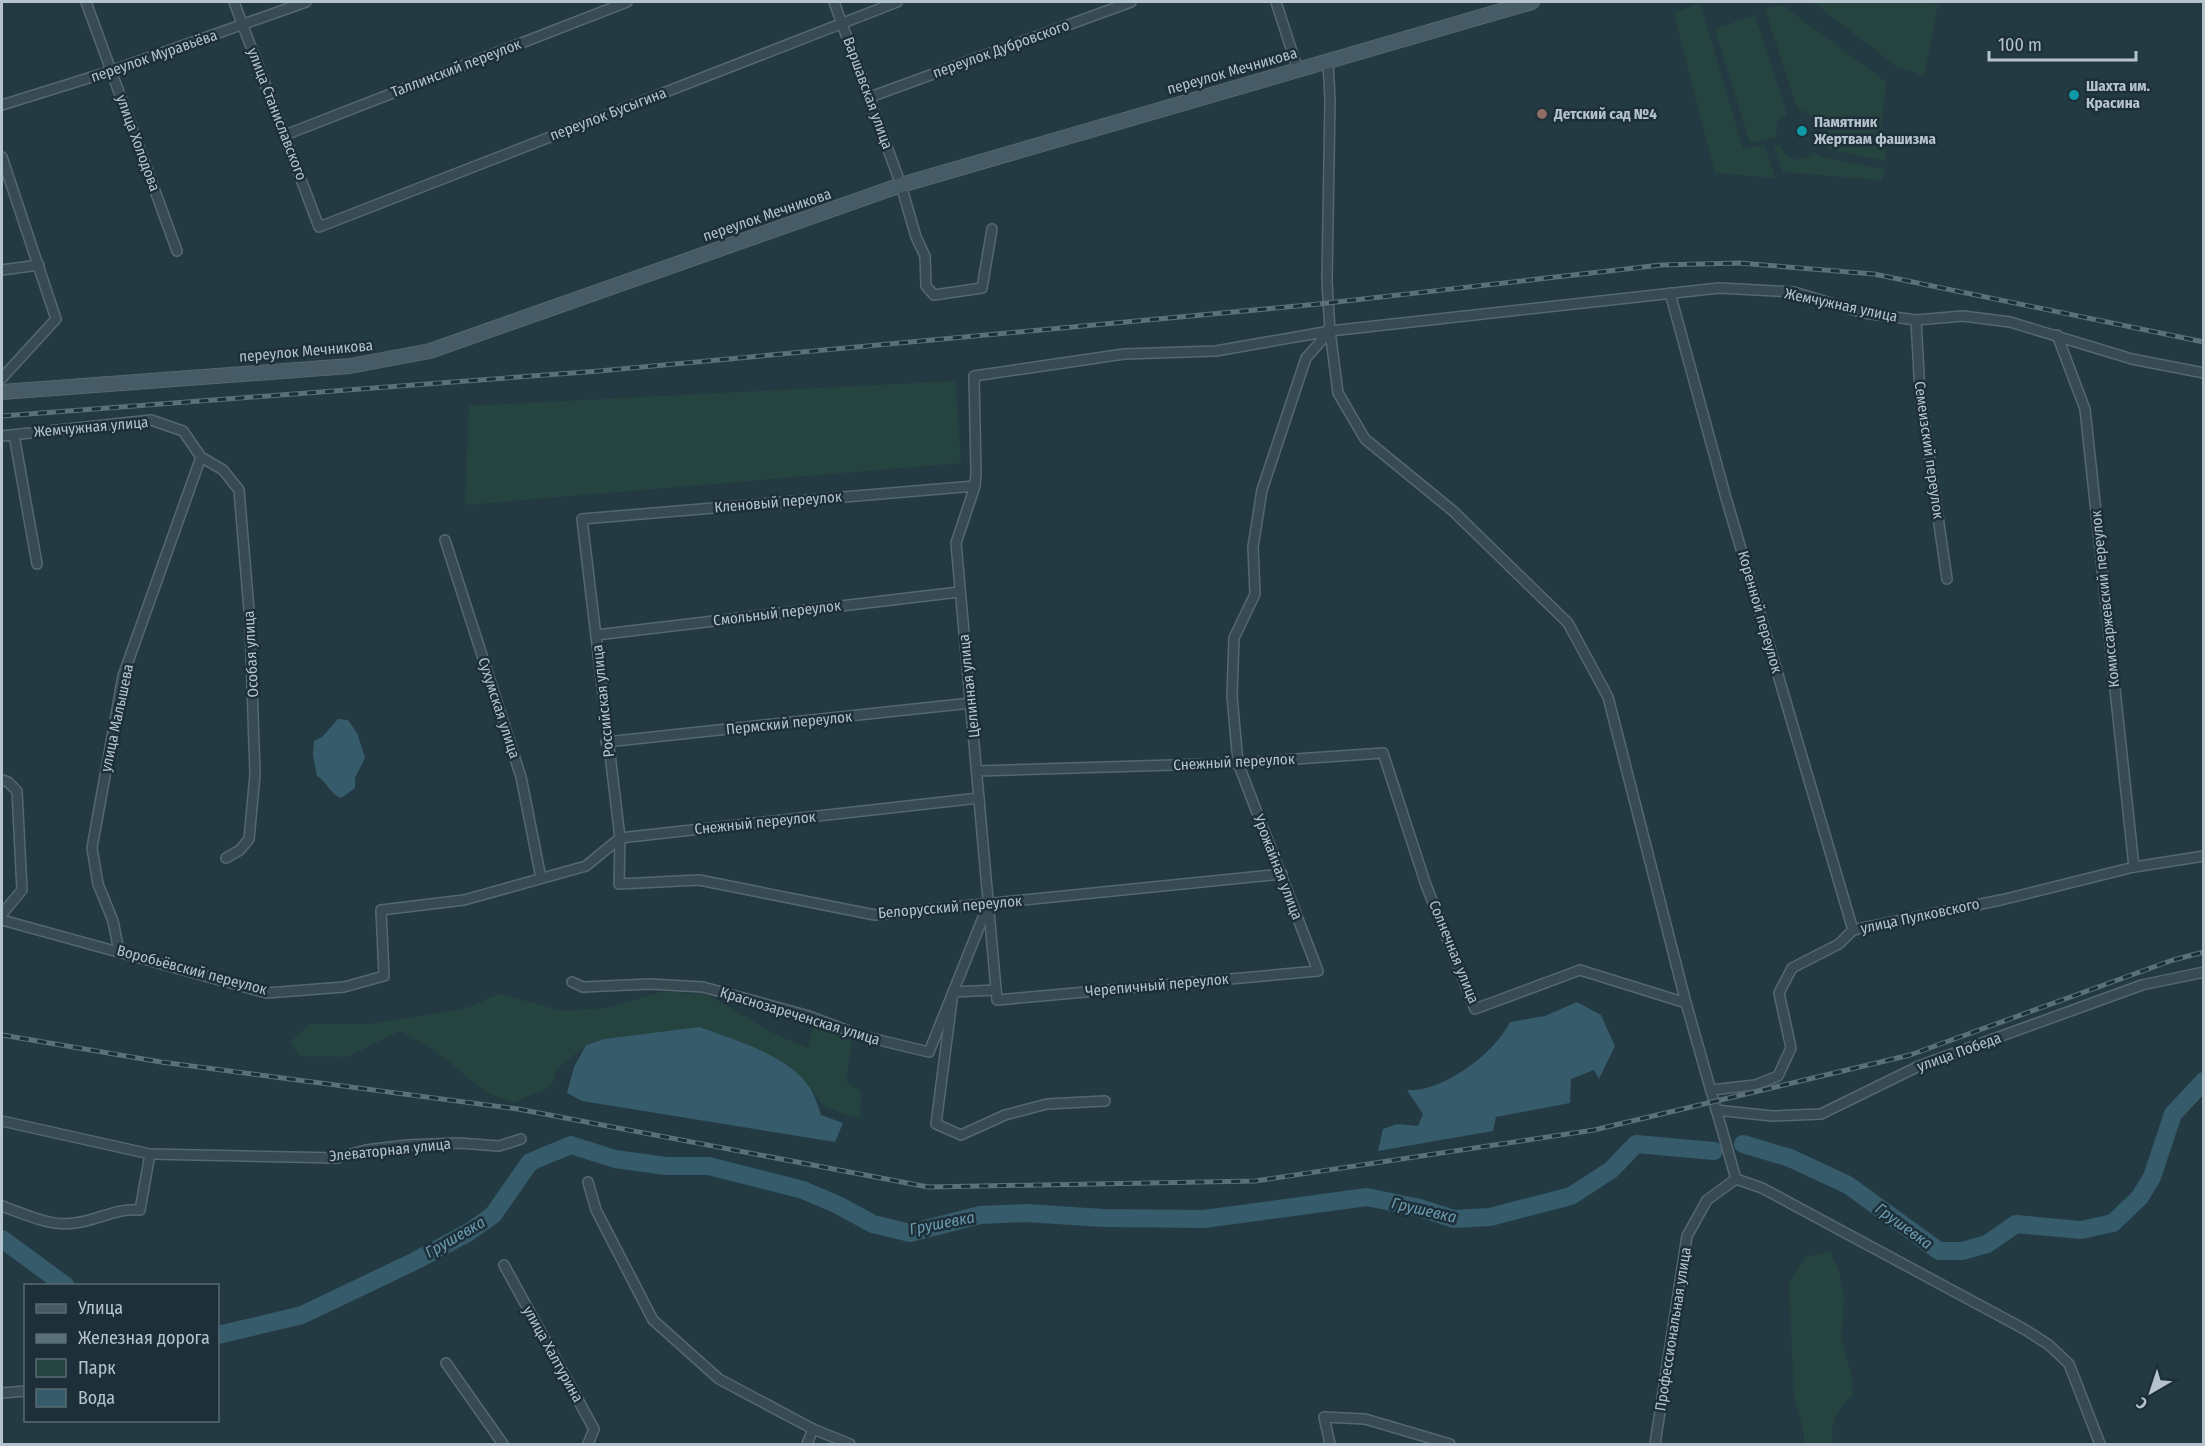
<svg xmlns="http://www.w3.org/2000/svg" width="2205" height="1446" viewBox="0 0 2205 1446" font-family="'Fira Sans Condensed',sans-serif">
<rect width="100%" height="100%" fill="#233a43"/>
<g fill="#26443f">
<polygon points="1813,2 1927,2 1938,5 1924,76 1896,66"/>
<polygon points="1700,3 1743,149 1764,145 1775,178 1715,173 1674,13"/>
<path d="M1782,5l104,77 -7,63 7,3 -1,13 -59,-13c-4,-18 -7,-35 -28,-38l-33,-101z"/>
<polygon points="1755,15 1787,115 1777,122 1776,137 1750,143 1715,29"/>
<path d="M1780,145c6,15 21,20 33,7l9,5 63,13 -3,10 -99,-8 -9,-26z"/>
<polygon points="955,381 961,463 465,505 469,406"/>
<polygon points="665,991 708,995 775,1034 808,1048 814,1024 852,1038 846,1081 861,1092 860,1118 847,1116 822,1104 810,1087 781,1061 734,1039 699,1027 604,1039 586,1045 557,1069 551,1086 513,1103 487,1093 435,1050 400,1031 347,1057 300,1056 290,1042 310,1024 371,1024 464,1009 500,994 562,1011 608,1008"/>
<path d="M1830,1252l9,20 5,27 -3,39 10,36 2,21c-17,15 -23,26 -20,49h-29v-11l-10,-38 -5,-111 16,-27z"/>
</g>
<g fill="#365b6b">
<path d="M338,719l10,1 9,13 8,25 -10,20v10l-14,10c-10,-3 -14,-16 -24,-22l-4,-21 1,-14 8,-4z"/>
<path d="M1577,1002l24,13 14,31 -16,33 -5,-9 -23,9 -1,24 -74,14 -3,14 -115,20 5,-22 14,-5 21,2 5,-12 -16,-24c35,3 88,-37 103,-68l35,-6z"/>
<path d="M699,1027c34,12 91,29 111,61 5,8 8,18 11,27l22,8 -8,19 -253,-41 -15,-8 7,-26 12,-22 18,-6z"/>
</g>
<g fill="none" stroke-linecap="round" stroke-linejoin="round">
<g stroke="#365b6b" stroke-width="18">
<polyline points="1743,1144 1790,1158 1848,1185 1939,1251 1962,1251 1987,1244 2016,1224 2081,1230 2113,1223 2140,1197 2152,1177 2173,1114 2204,1081"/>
<polyline points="2,1239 66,1286"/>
<polyline points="218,1335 302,1315 415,1261 469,1232 493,1215 530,1162 571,1145 615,1159 666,1166 709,1166 803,1190 838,1205 873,1224 910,1233 980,1215 1026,1213 1103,1218 1204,1219 1367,1197 1420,1208 1454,1219 1490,1217 1571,1196 1611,1170 1636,1144 1714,1151"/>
</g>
<defs>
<g id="street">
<polyline points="86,2 177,251"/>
<polyline points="234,2 319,227 897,2"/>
<polyline points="834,2 901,185 916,237 925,256 926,286 934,295 982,288 992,229"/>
<polyline points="1276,2 1298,70"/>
<polyline points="1328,62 1330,99 1327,281 1330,331 1338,393 1365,439 1453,511 1568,623 1608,697 1686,1003 1736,1179 1707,1200 1687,1236 1655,1444"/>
<polyline points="870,97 1131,2"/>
<polyline points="2,105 111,71 306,2"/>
<polyline points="285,135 627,2"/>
<polyline points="2,157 56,319 2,378"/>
<polyline points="2,270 39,265"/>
<polyline points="1670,293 1726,498 1853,930"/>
<polyline points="1916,320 1920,393 1947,579"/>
<polyline points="1330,331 1306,358 1262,490 1253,547 1255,594 1234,638 1232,696 1238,763 1318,971 997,1000 956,543 975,486 976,473 974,376 1124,354 1216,351 1330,331 1719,288 1794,292 1864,313 1916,320 1963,316 2010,322 2132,359 2204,373"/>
<polyline points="2057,335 2085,409 2134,867"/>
<polyline points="14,435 37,564"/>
<polyline points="2,436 151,420 183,431 201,457 223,470 239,490 250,622 255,775 249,839 240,850 226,858"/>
<polyline points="975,486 582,519 620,838 619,884 699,880 875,915 1282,874"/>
<polyline points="445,540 521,777 541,878"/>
<polyline points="596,635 959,592"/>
<polyline points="606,742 971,703"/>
<polyline points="977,771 1238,763 1383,753 1426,885 1475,1009 1580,970 1686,1003"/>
<polyline points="2,780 8,782 17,791 22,890 2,914"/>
<polyline points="2,920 267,993 344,987 384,976 381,910 464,900 586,866 620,838 979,798"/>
<polyline points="119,951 113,921 98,884 92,848 123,676 201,457"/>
<polyline points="572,982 583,987 650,984 703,987 809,1016 862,1036 929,1052 988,905"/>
<polyline points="996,990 953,992 936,1124 961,1135 1005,1115 1047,1104 1105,1101"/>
<polyline points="1711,1090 1755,1085 1778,1076 1791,1048 1779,993 1792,968 1839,944 1853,930 2001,900 2134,867 2204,856"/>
<polyline points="1716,1110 1772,1116 1821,1114 1919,1066 2142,985 2204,972"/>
<polyline points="2,1121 150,1154 337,1158 366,1150 407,1145 459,1143 499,1146 521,1139"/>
<polyline points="1736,1179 1762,1188 2024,1329 2049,1345 2069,1364 2100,1444"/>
<polyline points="588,1182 596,1210 653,1320 719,1379 813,1429 850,1444"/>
<path d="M2,1206c22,8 49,21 73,17 25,-3 39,-15 65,-13l10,-56"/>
<polyline points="504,1265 594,1429 588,1444"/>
<polyline points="446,1363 503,1444"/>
<polyline points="2,1393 26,1391"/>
<polyline points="807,1444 813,1429"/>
<polyline points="1330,1444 1324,1417 1365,1419 1450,1444"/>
</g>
<polyline id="secondary" points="2,392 350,366 430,351 901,185 1532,2"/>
</defs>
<use href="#street" stroke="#566770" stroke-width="12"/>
<use href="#secondary" stroke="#566770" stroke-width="16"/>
<use href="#street" stroke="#384a52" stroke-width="9"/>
<use href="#secondary" stroke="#465b66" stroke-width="14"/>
<defs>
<g id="rail">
<polyline points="2,416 599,371 1319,304 1661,265 1739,263 1874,274 2204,342"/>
<polyline points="2,1035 161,1062 518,1109 928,1187 1255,1181 1594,1130 1910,1055 2173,960 2204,952"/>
</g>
</defs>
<use href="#rail" stroke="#5a707a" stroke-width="5"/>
<use href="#rail" stroke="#1d2f38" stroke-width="3" stroke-dasharray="9" stroke-linecap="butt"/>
</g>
<g fill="#0f9aa8" stroke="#1d2f38" stroke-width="2">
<circle cx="2074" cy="95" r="6"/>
<circle cx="1802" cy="131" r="6"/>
</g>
<circle fill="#8d6e63" stroke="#1d2f38" stroke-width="2" cx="1542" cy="114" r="6"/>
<g text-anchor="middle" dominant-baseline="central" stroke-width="5" stroke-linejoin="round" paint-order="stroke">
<g font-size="15" fill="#b5c4cc" stroke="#1d2f38">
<text transform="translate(1001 49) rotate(-20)">переулок Дубровского</text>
<text transform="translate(154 56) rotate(-19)">переулок Муравьёва</text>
<text transform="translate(456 68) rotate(-21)">Таллинский переулок</text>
<text transform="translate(1232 71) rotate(-16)">переулок Мечникова</text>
<text transform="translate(868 93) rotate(70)">Варшавская улица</text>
<text transform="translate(277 114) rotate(69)">улица Станиславского</text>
<text transform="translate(608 114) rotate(-21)">переулок Бусыгина</text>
<text transform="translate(138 143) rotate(70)">улица Холодова</text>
<text transform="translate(767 215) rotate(-19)">переулок Мечникова</text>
<text transform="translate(1841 305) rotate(12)">Жемчужная улица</text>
<text transform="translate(306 351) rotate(-5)">переулок Мечникова</text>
<text transform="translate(91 427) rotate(-5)">Жемчужная улица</text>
<text transform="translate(1929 450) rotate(82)">Семеизский переулок</text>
<text transform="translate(778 502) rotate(-5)">Кленовый переулок</text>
<text transform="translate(2105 599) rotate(-96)">Комиссаржевский переулок</text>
<text transform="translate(1760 612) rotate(74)">Коренной переулок</text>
<text transform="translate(777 613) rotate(-7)">Смольный переулок</text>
<text transform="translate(251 654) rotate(-93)">Особая улица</text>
<text transform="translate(969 686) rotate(-96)">Целинная улица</text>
<text transform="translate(603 701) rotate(-96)">Российская улица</text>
<text transform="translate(499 708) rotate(72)">Сухумская улица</text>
<text transform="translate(117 718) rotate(-78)">улица Малышева</text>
<text transform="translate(789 723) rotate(-6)">Пермский переулок</text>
<text transform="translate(1234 762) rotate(-3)">Снежный переулок</text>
<text transform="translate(755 823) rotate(-6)">Снежный переулок</text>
<text transform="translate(1278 867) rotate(69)">Урожайная улица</text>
<text transform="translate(950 907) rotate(-5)">Белорусский переулок</text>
<text transform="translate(1920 916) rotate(-12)">улица Пулковского</text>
<text transform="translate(1454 952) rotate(68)">Солнечная улица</text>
<text transform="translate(192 970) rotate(15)">Воробьёвский переулок</text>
<text transform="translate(1157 985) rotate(-5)">Черепичный переулок</text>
<text transform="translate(800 1016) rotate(17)">Краснозареченская улица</text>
<text transform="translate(1959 1052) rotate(-20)">улица Победа</text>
<text transform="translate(390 1150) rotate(-6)">Элеваторная улица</text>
<text transform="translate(1673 1329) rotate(-81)">Профессиональная улица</text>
<text transform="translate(553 1354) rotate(61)">улица Халтурина</text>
</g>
<g font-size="15" font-weight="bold" fill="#b5c4cc" stroke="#1d2f38" text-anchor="start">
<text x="2086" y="86">Шахта им.<tspan x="2086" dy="17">Красина</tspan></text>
<text x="1554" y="114">Детский сад №4</text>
<text x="1814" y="122">Памятник<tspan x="1814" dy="17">Жертвам фашизма</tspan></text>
</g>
<g font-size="16" font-style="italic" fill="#6b9aae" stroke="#1d2f38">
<text transform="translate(1424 1210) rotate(13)">Грушевка</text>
<text transform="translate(942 1223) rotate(-11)">Грушевка</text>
<text transform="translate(1904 1226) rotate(36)">Грушевка</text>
<text transform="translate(455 1237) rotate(-30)">Грушевка</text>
</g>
</g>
<rect width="2205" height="1446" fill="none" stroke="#b5c4cc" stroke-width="6"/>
<rect x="24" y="1284" width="195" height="138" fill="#1d2f38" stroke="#5a6b73" stroke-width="1.5"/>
<rect x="36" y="1304" width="30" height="9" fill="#465b66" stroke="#5a6b73" stroke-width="1.5"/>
<text x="78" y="1314" font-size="18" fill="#b5c4cc">Улица</text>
<rect x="36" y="1334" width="30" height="9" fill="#5a707a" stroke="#5a6b73" stroke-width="1.5"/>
<text x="78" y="1344" font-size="18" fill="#b5c4cc">Железная дорога</text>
<rect x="36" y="1359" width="30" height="18" fill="#26443f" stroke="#5a6b73" stroke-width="1.5"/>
<text x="78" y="1374" font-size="18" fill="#b5c4cc">Парк</text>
<rect x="36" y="1389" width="30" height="18" fill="#365b6b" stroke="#5a6b73" stroke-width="1.5"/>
<text x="78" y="1404" font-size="18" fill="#b5c4cc">Вода</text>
<g transform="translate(2151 1392) rotate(219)" stroke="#1d2f38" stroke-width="4.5" paint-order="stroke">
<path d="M0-4.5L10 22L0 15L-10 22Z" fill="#b5c4cc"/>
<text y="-9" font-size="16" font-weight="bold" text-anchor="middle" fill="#b5c4cc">С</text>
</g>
<path d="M1989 51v9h147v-9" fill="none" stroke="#b5c4cc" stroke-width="3"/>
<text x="1998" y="51" font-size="18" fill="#b5c4cc" stroke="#1d2f38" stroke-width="4.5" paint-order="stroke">100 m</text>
</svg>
